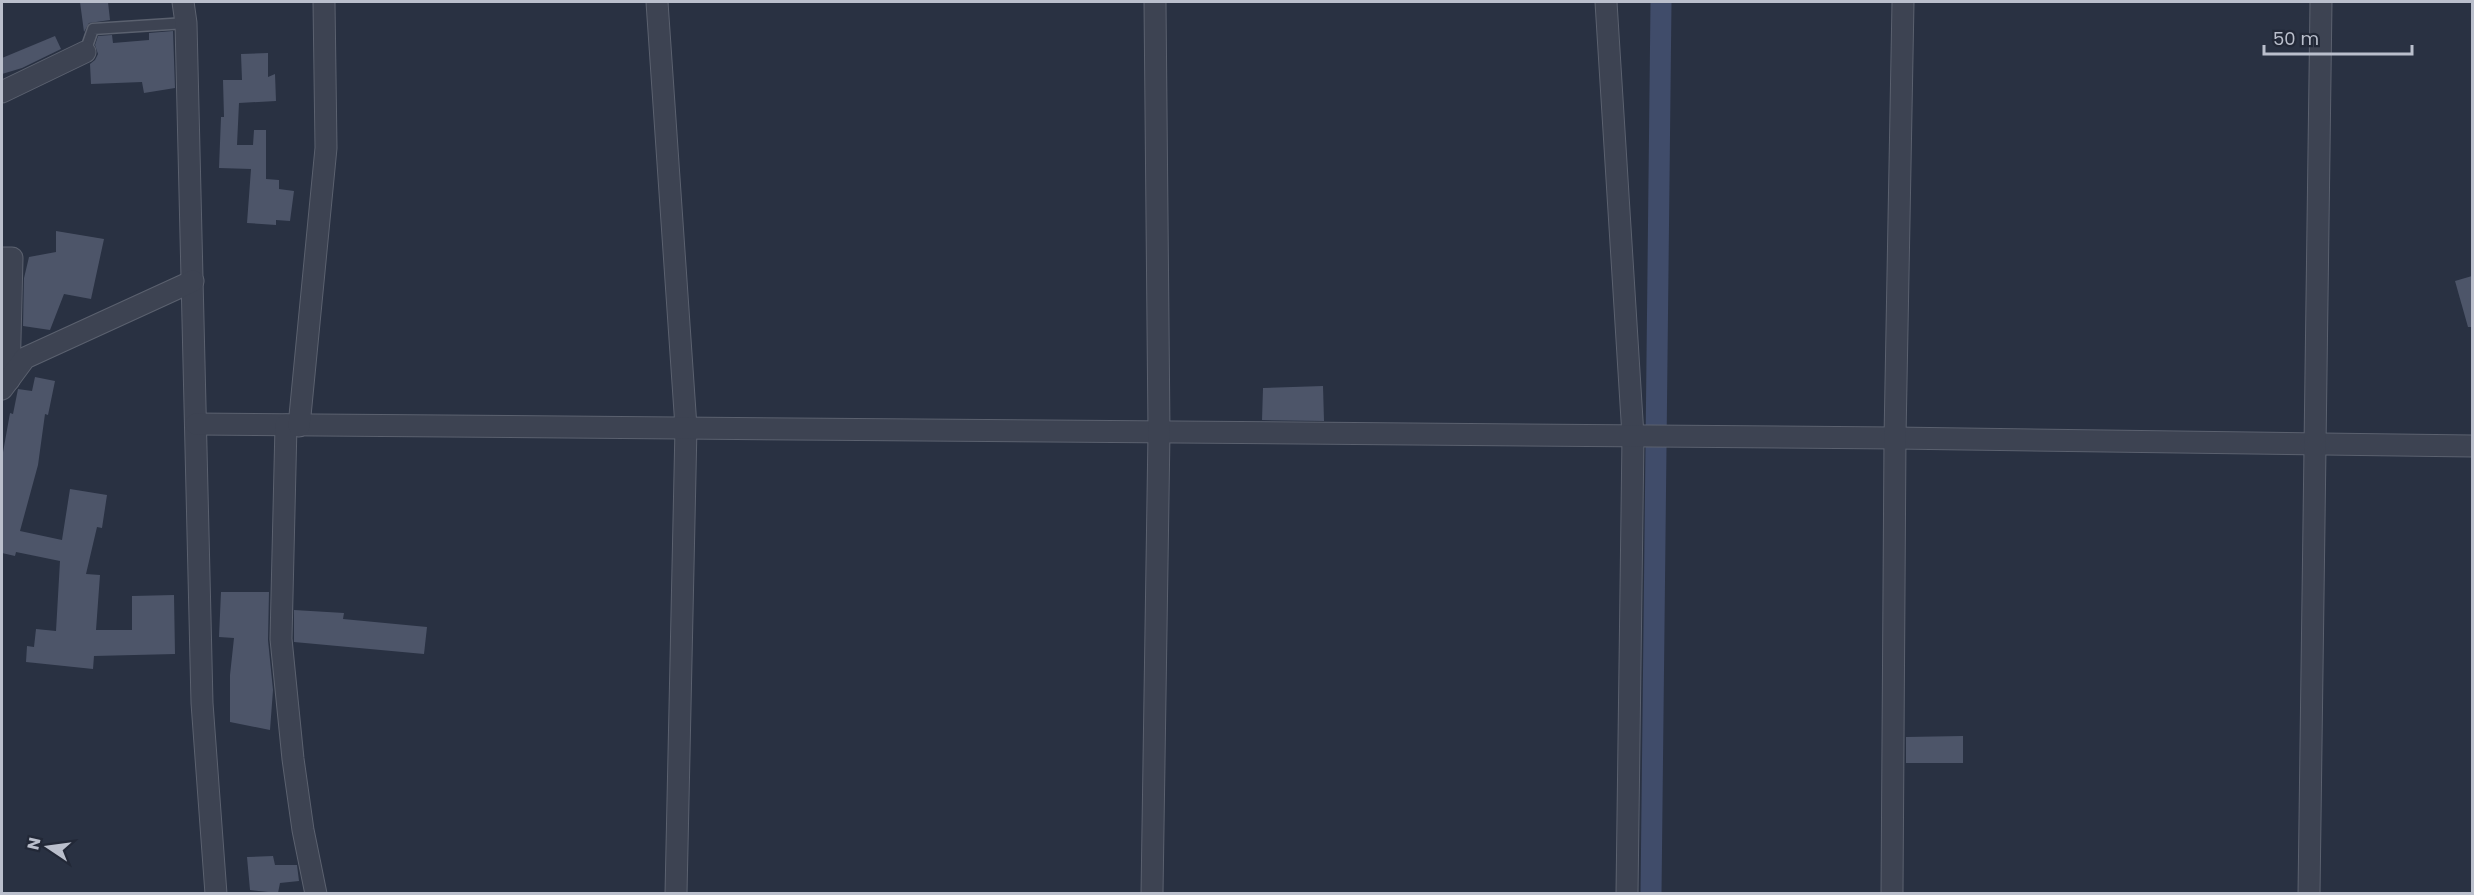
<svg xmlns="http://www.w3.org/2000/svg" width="2474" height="895" viewBox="0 0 2474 895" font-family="Poppins,sans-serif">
<rect width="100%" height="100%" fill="#293142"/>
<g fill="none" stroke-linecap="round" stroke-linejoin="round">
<polyline stroke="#404c6a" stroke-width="21" points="1651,894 1661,2"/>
</g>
<g fill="#4d5569">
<polygon points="80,2 108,2 110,20 89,23 84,32"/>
<polygon points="173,31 175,88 144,93 142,82 91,84 90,64 95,60 98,54 95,45 98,36 112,35 113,43 149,40 149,33"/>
<polygon points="55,36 61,49 22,68 2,74 2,58"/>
<polygon points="268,53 268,77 275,74 276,101 239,103 237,145 253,145 254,130 266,130 266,179 279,180 279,189 294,191 290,221 276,220 276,225 247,223 251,169 219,168 221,117 224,117 223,80 242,80 241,54"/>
<polygon points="56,231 104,239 91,299 64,294 50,330 23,326 24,278 29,257 56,252"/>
<polygon points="2472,276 2472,327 2468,327 2455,281"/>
<polygon points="35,377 55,381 48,415 45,414 38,465 20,531 62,540 70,489 107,495 102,528 97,527 86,574 100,575 96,630 132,630 132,596 174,595 175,654 94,656 93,669 26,662 27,646 34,647 36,629 56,631 60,561 16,552 15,556 2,553 2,458 10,413 13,414 18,389 32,391"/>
<polygon points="1323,386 1324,421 1262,420 1263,388"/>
<polygon points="221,592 269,592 268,640 273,690 270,730 230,722 230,675 234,638 219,637"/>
<polygon points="294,610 344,613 343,619 427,627 424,654 294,642"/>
<polygon points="1963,736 1963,763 1906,763 1906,737"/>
<polygon points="273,856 275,865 297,865 299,881 280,883 278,893 250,890 247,857"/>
</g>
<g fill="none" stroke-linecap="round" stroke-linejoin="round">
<defs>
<polyline id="lane" points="85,52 93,29 186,23"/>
<g id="street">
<polyline points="183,2 186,23 202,703 216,894"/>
<polyline points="657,2 686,427 676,894"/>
<polyline points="1606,2 1633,436 1627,894"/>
<polyline points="2,92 85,52"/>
<polyline points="2,258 12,258 9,380"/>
<polyline points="2,389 25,358 193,281"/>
<polyline points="196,424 1895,438 2472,446"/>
<polyline points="286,425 281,639 293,759 303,830 316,894"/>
<polyline points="299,426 326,148 324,2"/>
<polyline points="1152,894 1159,432 1155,2"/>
<polyline points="1892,894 1895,438 1903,2"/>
<polyline points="2309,894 2321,2"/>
</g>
</defs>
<use href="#lane" stroke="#5b616f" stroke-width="13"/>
<use href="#street" stroke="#5b616f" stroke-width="23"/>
<use href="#lane" stroke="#3d4352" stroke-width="10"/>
<use href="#street" stroke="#3d4352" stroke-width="21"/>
</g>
<rect width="2474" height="895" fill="none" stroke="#babfcc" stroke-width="6"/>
<g transform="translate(48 847) rotate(283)" stroke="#222837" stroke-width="4.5" paint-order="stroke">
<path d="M0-4.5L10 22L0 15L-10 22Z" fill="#babfcc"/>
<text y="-9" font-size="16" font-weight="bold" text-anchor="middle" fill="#babfcc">N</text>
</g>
<path d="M2264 45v9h148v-9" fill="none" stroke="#babfcc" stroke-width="3"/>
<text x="2273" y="45" font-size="18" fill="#babfcc" stroke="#222837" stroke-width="4.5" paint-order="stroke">50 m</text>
</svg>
